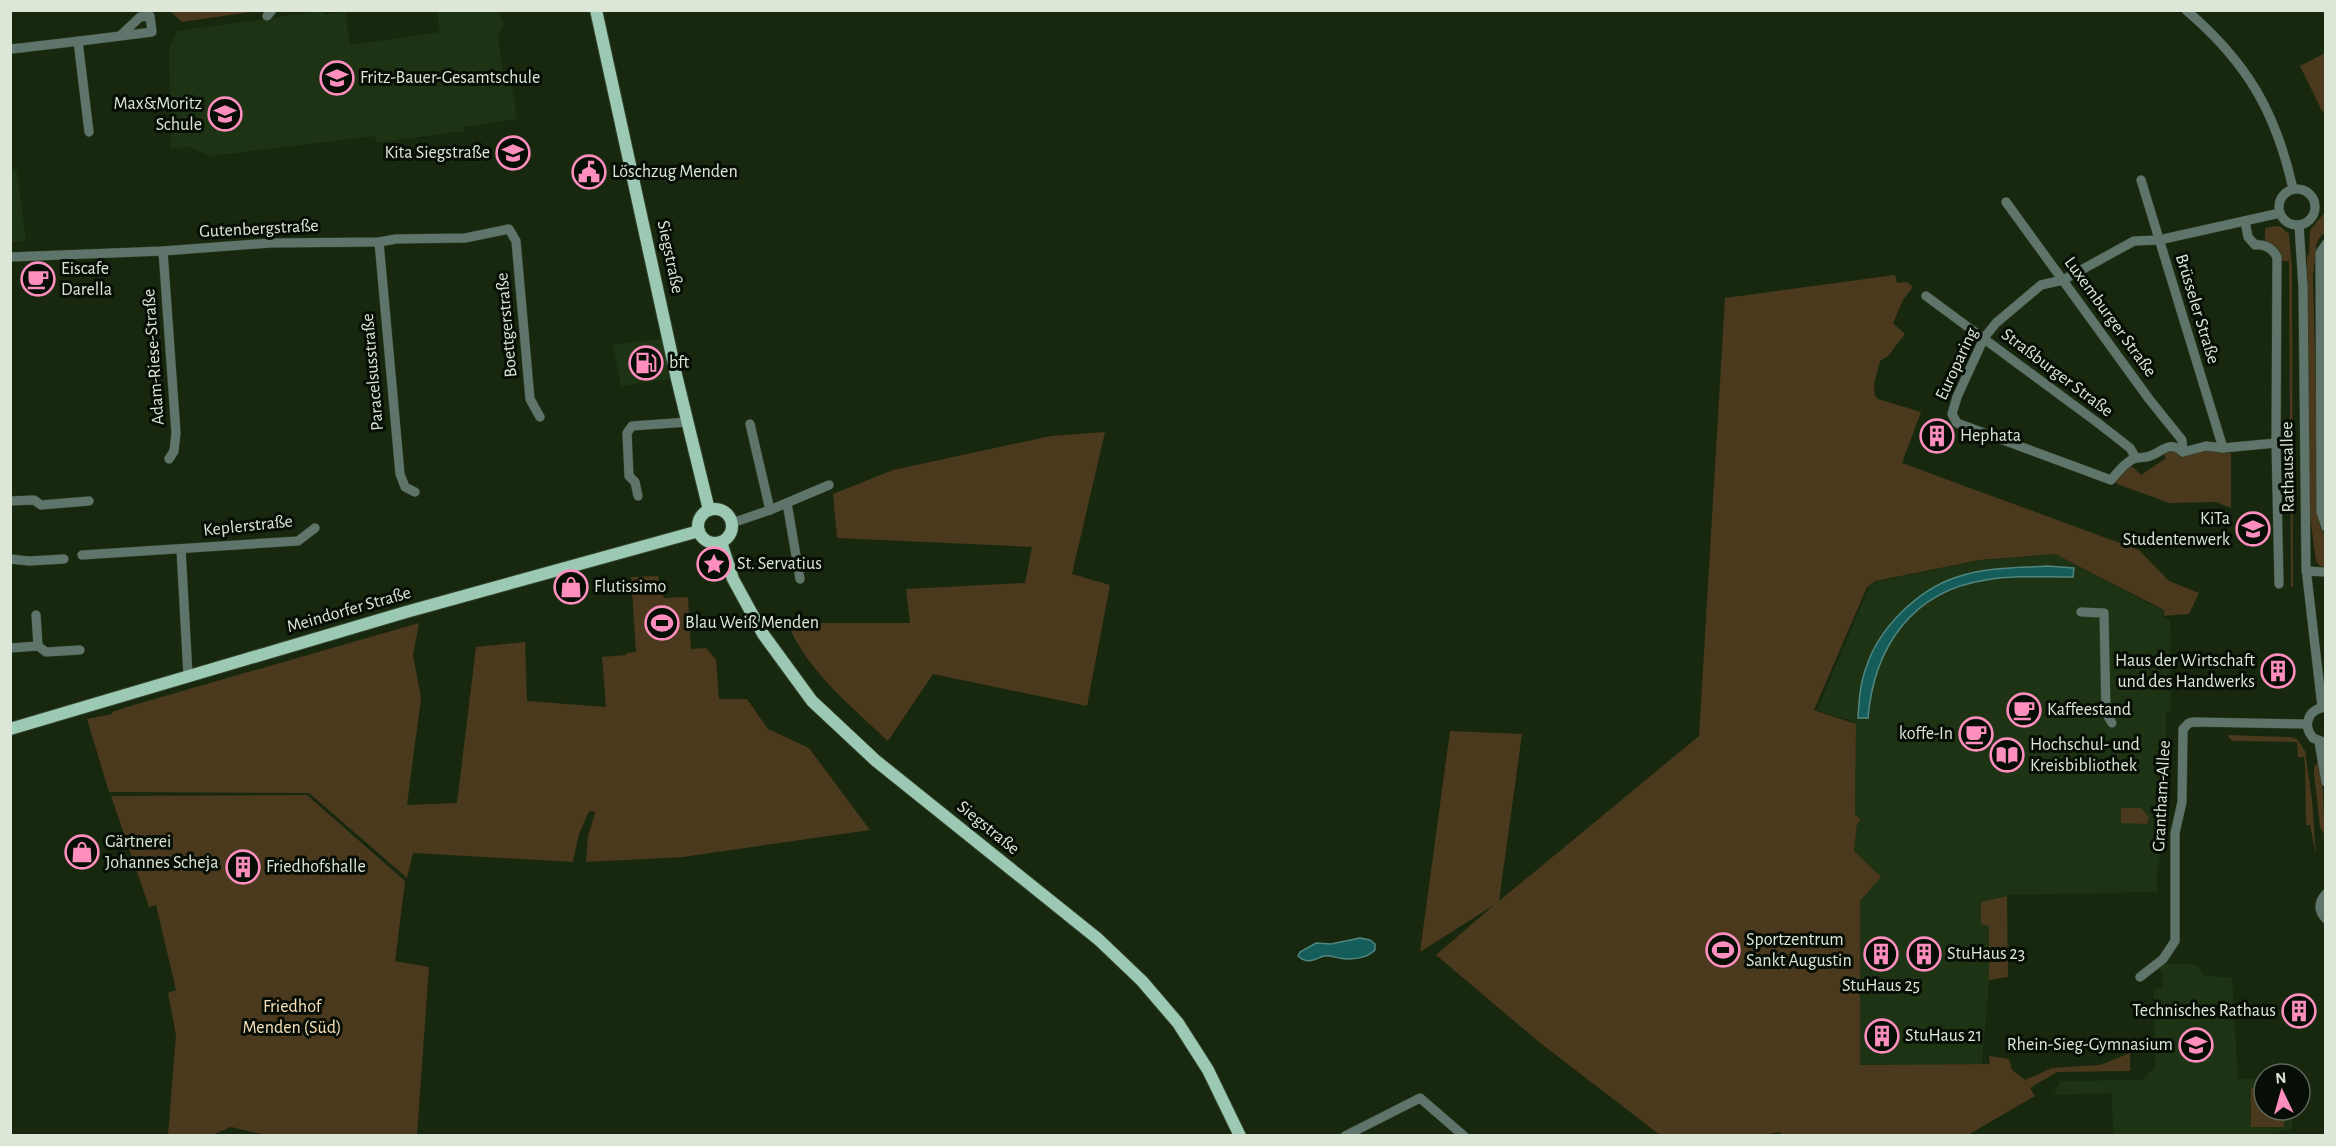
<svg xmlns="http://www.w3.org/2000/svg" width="2336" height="1146" viewBox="0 0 2336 1146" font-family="'Alegreya Sans',sans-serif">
<rect width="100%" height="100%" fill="#17280e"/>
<g fill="#1e3314">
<polygon points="323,11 324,15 345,12 350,45 440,32 437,11 499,11 501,19 505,23 498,34 504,84 512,87 517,119 464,127 464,131 376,143 375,136 212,156 189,147 171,148 169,49 177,31"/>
<polygon points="17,169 26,241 11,242 11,170"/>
<polygon points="663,338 670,379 621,386 613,345"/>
<polygon points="2055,554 2163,611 2163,618 2170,620 2171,711 2166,712 2166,804 2159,817 2160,857 2157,873 2157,892 2009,895 1981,902 1989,925 1989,980 1982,1064 1860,1065 1860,901 1854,851 1857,824 1861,820 1855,814 1856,722 1817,710 1869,587 1876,582 1977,561"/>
<polygon points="2162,963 2198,965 2202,975 2232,978 2238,1079 2264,1079 2264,1110 2291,1110 2292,1129 2267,1136 2113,1135 2112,1093 2054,1095 2060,1081 2143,1080 2155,1067 2154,989 2162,988 2163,975 2158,967"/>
</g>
<g fill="#4a391d">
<polygon points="170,11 257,11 182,22"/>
<polygon points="2325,53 2325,111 2322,111 2300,66"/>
<polygon points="2325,212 2325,233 2319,238 2316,246 2313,278 2319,510 2322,530 2325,536 2325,567 2320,566 2316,561 2310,516 2309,476 2307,256 2309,254 2310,230"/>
<polygon points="2275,226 2281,227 2289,234 2292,269 2293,587 2291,587 2289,261 2281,261 2278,249 2265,241 2265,228"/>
<polygon points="1895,275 1897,283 1907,282 1913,287 1903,300 1893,323 1905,334 1888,356 1880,361 1874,384 1875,396 1878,399 1921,412 1902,463 2139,550 2169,581 2199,593 2189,614 2164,616 2164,610 2055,554 1980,560 1876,581 1867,587 1814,710 1856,724 1855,814 1861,820 1857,824 1854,851 1881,877 1860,901 1860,1065 1990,1064 1989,1056 2009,1059 2012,1070 2025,1080 2052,1068 2100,1065 2130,1053 2130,1071 2057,1072 2030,1088 2035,1096 1968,1135 1782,1136 1780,1132 1756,1136 1660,1135 1539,1042 1436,955 1494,905 1420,952 1450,731 1522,734 1499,901 1699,736 1725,298"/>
<path d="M1105,432l-33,142 38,11 -23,121 -154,-32 -45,67c-36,-34 -77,-67 -98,-112l23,-6h97l-4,-34 119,-6 7,-36 -195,-9 -4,-44 60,-24 158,-34z"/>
<polygon points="2169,450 2187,455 2210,450 2231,453 2231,508 2216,502 2169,503 2117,484 2115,481 2126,468 2133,467 2141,475 2166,458 2162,452"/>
<polygon points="658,576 664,598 688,597 691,649 706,648 716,659 719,699 747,699 768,729 809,748 870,830 683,857 586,862 588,837 595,812 589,811 579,834 573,862 413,853 407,878 309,793 109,792 87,719 112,714 112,712 137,704 419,623 413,655 421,698 407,805 457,803 476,647 525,642 527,701 606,707 602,657 626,655 626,653 636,652 631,577"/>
<polygon points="2227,735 2291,737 2297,739 2305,751 2312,800 2316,855 2310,825 2306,825 2305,765 2304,757 2298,757 2297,742 2232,741"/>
<polygon points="2318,761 2322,777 2325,836 2320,827 2314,774 2314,768"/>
<polygon points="307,795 405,881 395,961 429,967 417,1135 270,1136 231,1127 212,1135 168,1135 176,1035 168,993 176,990 156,905 149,907 111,796"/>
<polygon points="2121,808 2141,808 2149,818 2147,824 2121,823"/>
<polygon points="2007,896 2008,977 1989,980 1989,926 1981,924 1981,902"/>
<polygon points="2251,1088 2264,1088 2264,1110 2284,1110 2284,1127 2251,1127"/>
</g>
<g fill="#155d5b" stroke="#518680" stroke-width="1.5">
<path d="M2047,566l27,2 -1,9c-29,0 -59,-2 -87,3 -74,11 -112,67 -118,138h-10c1,-17 2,-34 8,-50 12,-39 51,-78 91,-91 29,-10 60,-9 90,-11z"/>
<path d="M1360,938l10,2 5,4v6c-9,9 -24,10 -36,8 -5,-1 -10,-3 -15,-2 -9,3 -16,9 -26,0l2,-4 16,-9 15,1z"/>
</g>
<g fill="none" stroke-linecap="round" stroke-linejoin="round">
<defs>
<g id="minor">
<path d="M2186,10c61,52 90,102 107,179"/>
<polyline points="267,16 272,10"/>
<polyline points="78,41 89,132"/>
<path d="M10,49c48,-5 95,-11 142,-17l-2,-16 -10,1 -20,19"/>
<polyline points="2141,180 2223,448"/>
<circle cx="2297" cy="207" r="18"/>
<polyline points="2006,202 2149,399 2182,440 2183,452"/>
<path d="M2245,221l3,16 7,8c10,-1 17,3 22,12l-1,186 3,141"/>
<polyline points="2299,225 2303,287 2306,568 2322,707"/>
<polyline points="379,242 400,474 405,487 415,492"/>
<polyline points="2326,244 2320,253 2321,512 2326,527"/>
<polyline points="163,251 176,433 174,451 169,459"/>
<polyline points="10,257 163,251 270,243 379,242 396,239 465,238 509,229 516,241 530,399 540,417"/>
<polyline points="1926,296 2098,423 2130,448 2136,458"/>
<polyline points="750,424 770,510"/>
<path d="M2276,443l-53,5 -17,-2 -23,6c-15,-12 -19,-1 -33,4 -5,2 -9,1 -14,2 -10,3 -18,14 -25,22l-154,-57 -5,-9 5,-17 27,-59 12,-15 45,-38 22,-5 71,-39 25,-1 121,-27"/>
<polyline points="638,496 635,482 629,476 627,433 632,426 688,422"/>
<polyline points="10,501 34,500 41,505 89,501"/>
<polyline points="787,503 800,579"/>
<polyline points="732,523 770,510 829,485"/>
<polyline points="181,549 188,675"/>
<polyline points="82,555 298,541 315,528"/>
<polyline points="10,559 29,561 64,559"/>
<polyline points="2306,571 2326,572"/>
<polyline points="2081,612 2104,613 2106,713 2112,723"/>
<polyline points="38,646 46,652 80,650"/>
<polyline points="10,648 38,646 36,615"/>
<path d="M2326,707c-18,2 -24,18 -13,31l13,5"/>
<polyline points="2319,742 2326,782"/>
<path d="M2326,894c-8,8 -8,17 0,25"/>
<polyline points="2140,977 2163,959 2175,941 2175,833 2182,802 2183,729 2189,723 2194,722 2307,724"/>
<polyline points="1345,1136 1420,1098 1464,1136"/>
</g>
<g id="major">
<polyline points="596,10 677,379 709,510"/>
<circle cx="715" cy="526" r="17"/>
<polyline points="721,542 733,579 763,634 812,701 875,760 1098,939 1142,981 1178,1023 1208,1070 1240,1136"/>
<polyline points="10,729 406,612 699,531"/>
</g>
</defs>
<use href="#minor" stroke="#33432a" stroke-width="10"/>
<use href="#major" stroke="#33432a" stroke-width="14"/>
<use href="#minor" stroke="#5f756b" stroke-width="9"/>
<use href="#major" stroke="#9bc9b4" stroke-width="12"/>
</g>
<defs>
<symbol id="school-ring" viewBox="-11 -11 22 22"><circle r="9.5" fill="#070e05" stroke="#fe8ebe" stroke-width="1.5"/><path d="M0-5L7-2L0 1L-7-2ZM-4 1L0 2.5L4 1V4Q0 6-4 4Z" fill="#fe8ebe"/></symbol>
<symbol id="civic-ring" viewBox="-11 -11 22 22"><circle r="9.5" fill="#070e05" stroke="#fe8ebe" stroke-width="1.5"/><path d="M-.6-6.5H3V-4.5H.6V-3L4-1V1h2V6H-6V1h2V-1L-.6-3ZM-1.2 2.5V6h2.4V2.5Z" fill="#fe8ebe"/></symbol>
<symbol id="cafe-ring" viewBox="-11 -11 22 22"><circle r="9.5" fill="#070e05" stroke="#fe8ebe" stroke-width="1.5"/><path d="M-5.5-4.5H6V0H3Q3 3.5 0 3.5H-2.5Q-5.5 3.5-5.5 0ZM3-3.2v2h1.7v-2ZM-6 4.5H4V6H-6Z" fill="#fe8ebe"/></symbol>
<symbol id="fuel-ring" viewBox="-11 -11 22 22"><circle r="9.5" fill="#070e05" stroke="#fe8ebe" stroke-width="1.5"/><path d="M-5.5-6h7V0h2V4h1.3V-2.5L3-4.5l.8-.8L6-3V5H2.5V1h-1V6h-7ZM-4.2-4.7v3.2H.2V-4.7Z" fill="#fe8ebe"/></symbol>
<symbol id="building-ring" viewBox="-11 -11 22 22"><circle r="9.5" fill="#070e05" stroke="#fe8ebe" stroke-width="1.5"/><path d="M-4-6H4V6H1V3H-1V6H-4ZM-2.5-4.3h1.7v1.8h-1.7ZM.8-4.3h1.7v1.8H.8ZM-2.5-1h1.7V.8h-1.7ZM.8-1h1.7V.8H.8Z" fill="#fe8ebe"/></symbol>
<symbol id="sight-ring" viewBox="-11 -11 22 22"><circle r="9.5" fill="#070e05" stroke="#fe8ebe" stroke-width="1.5"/><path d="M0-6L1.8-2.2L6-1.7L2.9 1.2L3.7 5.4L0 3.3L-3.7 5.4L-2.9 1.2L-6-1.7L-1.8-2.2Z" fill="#fe8ebe"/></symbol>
<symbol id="shop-ring" viewBox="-11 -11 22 22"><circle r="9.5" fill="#070e05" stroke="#fe8ebe" stroke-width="1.5"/><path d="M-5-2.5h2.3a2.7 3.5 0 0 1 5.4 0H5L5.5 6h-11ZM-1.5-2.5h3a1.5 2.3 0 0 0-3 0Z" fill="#fe8ebe"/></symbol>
<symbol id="stadium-ring" viewBox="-11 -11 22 22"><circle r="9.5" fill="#070e05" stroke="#fe8ebe" stroke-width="1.5"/><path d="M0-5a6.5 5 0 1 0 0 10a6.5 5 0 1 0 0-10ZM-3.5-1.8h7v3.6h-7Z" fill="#fe8ebe"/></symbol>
<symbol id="library-ring" viewBox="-11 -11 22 22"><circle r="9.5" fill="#070e05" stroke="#fe8ebe" stroke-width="1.5"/><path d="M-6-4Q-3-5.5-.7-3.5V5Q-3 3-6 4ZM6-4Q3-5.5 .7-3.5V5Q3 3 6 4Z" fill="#fe8ebe"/></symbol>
</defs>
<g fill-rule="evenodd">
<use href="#school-ring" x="318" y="59" width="38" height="38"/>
<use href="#school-ring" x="206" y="95" width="38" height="38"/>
<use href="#school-ring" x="494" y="134" width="38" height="38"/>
<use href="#civic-ring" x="570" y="153" width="38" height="38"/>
<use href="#cafe-ring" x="19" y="260" width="38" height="38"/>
<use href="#fuel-ring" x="627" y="344" width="38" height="38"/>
<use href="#building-ring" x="1918" y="417" width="38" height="38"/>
<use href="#school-ring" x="2234" y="510" width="38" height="38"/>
<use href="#sight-ring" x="695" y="545" width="38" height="38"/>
<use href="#shop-ring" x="552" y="568" width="38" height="38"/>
<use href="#stadium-ring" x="643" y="604" width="38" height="38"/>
<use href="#building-ring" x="2259" y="652" width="38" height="38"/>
<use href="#cafe-ring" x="2005" y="691" width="38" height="38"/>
<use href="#cafe-ring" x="1957" y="715" width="38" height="38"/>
<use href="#library-ring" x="1988" y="736" width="38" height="38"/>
<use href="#shop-ring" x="63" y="833" width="38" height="38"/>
<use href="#building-ring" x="224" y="848" width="38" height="38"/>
<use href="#stadium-ring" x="1704" y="931" width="38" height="38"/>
<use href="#building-ring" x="1862" y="935" width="38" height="38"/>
<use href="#building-ring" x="1905" y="935" width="38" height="38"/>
<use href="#building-ring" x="2280" y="992" width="38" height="38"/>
<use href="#building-ring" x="1863" y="1017" width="38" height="38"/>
<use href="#school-ring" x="2177" y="1026" width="38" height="38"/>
</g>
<g text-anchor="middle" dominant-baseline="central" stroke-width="6" stroke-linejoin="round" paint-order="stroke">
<g font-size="18" fill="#dce7d7" stroke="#070e05" text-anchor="start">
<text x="360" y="78">Fritz-Bauer-Gesamtschule</text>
<text x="202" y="104" text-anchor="end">Max&amp;Moritz<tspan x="202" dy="21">Schule</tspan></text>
<text x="490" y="153" text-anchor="end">Kita Siegstraße</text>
<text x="612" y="172">Löschzug Menden</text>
<text x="61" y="269">Eiscafe<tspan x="61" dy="21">Darella</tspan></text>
<text x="669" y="363">bft</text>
<text x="1960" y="436">Hephata</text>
<text x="2230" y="519" text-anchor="end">KiTa<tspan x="2230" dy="21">Studentenwerk</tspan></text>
<text x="737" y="564">St. Servatius</text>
<text x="594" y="587">Flutissimo</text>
<text x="685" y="623">Blau Weiß Menden</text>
<text x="2255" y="661" text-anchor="end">Haus der Wirtschaft<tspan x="2255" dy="21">und des Handwerks</tspan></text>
<text x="2047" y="710">Kaffeestand</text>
<text x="1953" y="734" text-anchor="end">koffe-In</text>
<text x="2030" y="745">Hochschul- und<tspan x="2030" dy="21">Kreisbibliothek</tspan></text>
<text x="105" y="842">Gärtnerei<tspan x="105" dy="21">Johannes Scheja</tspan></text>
<text x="266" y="867">Friedhofshalle</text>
<text x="1746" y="940">Sportzentrum<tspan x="1746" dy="21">Sankt Augustin</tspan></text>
<text x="1947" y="954">StuHaus 23</text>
<text x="1881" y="986" text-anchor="middle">StuHaus 25</text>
<text x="2276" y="1011" text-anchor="end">Technisches Rathaus</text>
<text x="1905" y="1036">StuHaus 21</text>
<text x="2173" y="1045" text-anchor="end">Rhein-Sieg-Gymnasium</text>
</g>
<g font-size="18" fill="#dce7d7" stroke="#070e05">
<text transform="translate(259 229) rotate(-3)">Gutenbergstraße</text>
<text transform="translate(670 257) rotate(78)">Siegstraße</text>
<text transform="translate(2197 309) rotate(73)">Brüsseler Straße</text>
<text transform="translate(2110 317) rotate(54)">Luxemburger Straße</text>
<text transform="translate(507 325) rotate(-95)">Boettgerstraße</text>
<text transform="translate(154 357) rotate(-94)">Adam-Riese-Straße</text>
<text transform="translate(1957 364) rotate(-65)">Europaring</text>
<text transform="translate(373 372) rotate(-95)">Paracelsusstraße</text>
<text transform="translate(2057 373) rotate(37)">Straßburger Straße</text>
<text transform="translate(2288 467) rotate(-91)">Rathausallee</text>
<text transform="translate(248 526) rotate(-6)">Keplerstraße</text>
<text transform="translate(349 610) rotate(-16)">Meindorfer Straße</text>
<text transform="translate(2162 796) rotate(-87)">Grantham-Allee</text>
<text transform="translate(988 828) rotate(39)">Siegstraße</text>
</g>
<g font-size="18" fill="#f9e0b9" stroke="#070e05">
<text x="292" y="1007">Friedhof<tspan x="292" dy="21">Menden (Süd)</tspan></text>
</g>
</g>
<rect width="2336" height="1146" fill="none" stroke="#dce7d7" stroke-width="24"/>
<g transform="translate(2282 1092) rotate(355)"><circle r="28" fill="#070e05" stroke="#5c6559" stroke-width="1.5"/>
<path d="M0-4.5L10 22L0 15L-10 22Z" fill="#fe8ebe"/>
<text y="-9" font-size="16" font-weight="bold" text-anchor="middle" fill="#dce7d7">N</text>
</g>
</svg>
